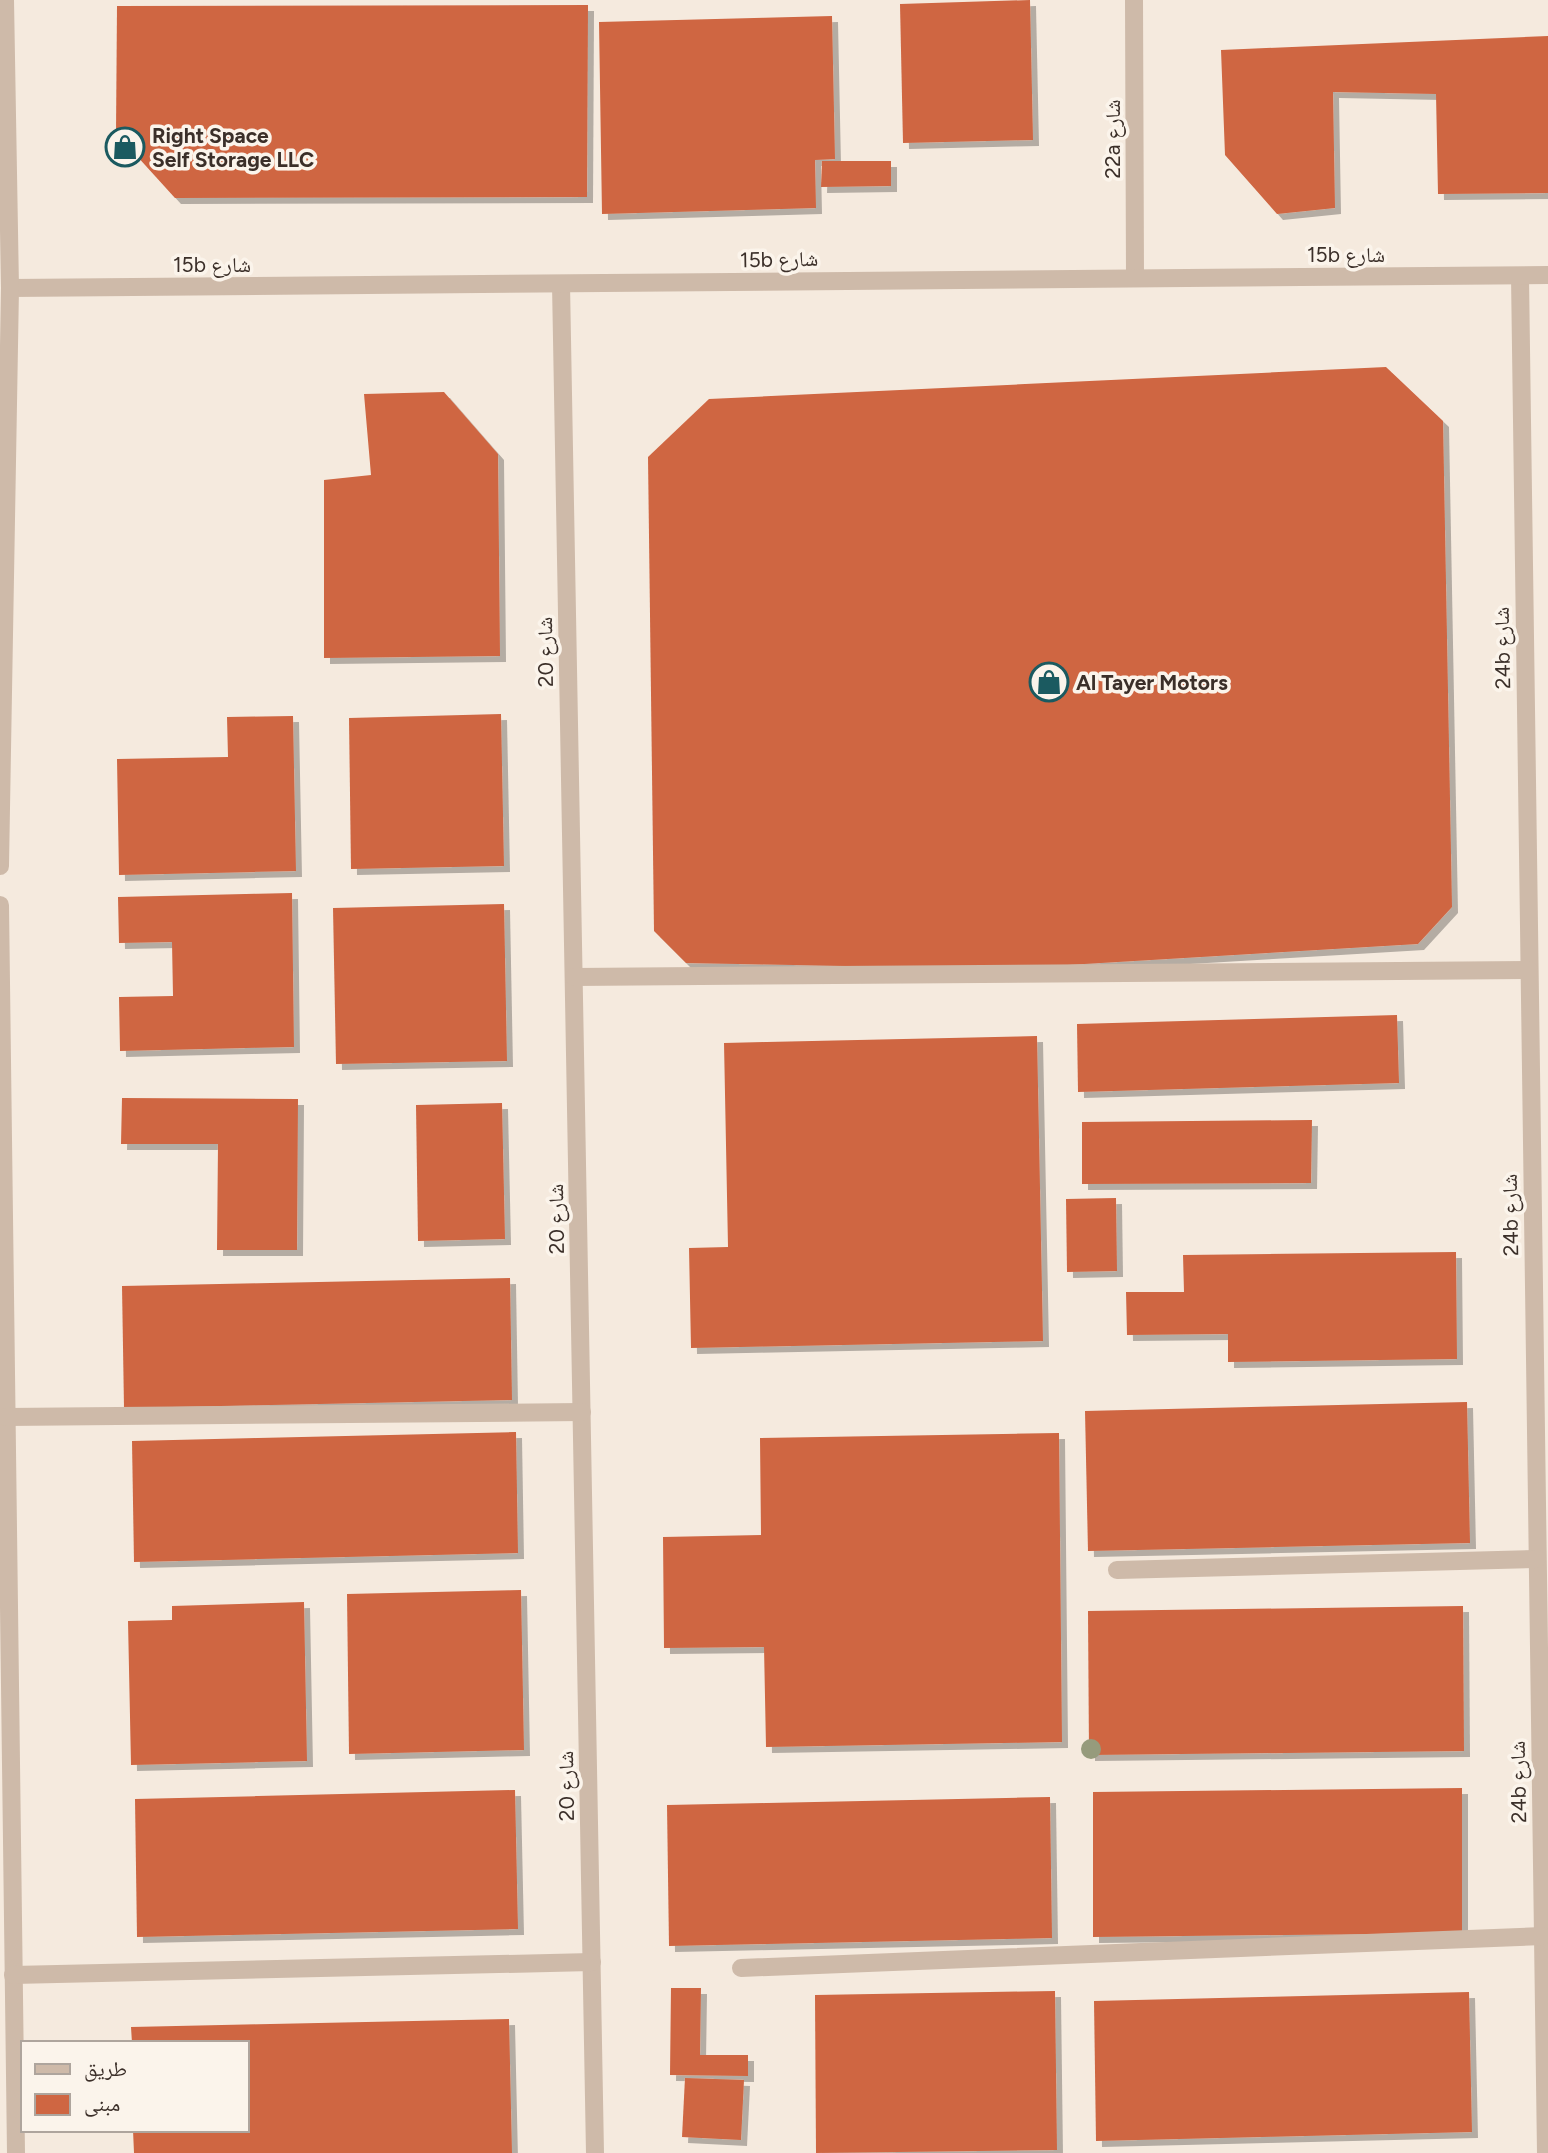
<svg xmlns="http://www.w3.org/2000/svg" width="1548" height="2153" viewBox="0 0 1548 2153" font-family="Figtree,'Noto Naskh Arabic',sans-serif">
<defs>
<filter id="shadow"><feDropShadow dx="6" dy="6" stdDeviation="0" flood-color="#0004"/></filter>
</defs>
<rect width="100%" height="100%" fill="#f5eade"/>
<g fill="#cf6642" filter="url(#shadow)">
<polygon points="1030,0 1033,140 903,143 900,4"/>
<polygon points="588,5 587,197 175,198 116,133 117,6"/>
<polygon points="832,16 835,159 815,160 816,208 602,214 599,22"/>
<polygon points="1548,36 1548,193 1438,194 1436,94 1333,92 1335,208 1277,214 1225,155 1221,50"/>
<polygon points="822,161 891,161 891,186 821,187"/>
<polygon points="1386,367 1443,421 1452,907 1418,944 1001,969 686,963 654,931 648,457 709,399"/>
<polygon points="444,392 498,454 500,656 324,658 324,480 371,475 364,394"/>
<polygon points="501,714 504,866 351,869 349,718"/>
<polygon points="293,716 296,871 119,875 117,759 228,757 227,717"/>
<polygon points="292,893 294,1047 120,1051 119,997 173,996 172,942 119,943 118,897"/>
<polygon points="504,904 507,1061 336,1064 333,908"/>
<polygon points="1397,1015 1399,1083 1078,1092 1077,1024"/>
<polygon points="1037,1036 1043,1341 691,1348 689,1248 728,1247 724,1043"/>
<polygon points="122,1098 298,1099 297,1250 217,1250 218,1144 121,1144"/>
<polygon points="502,1103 505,1239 418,1241 416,1105"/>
<polygon points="1312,1120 1311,1183 1082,1184 1082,1122"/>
<polygon points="1116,1198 1117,1271 1067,1272 1066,1199"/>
<polygon points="1456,1252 1457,1359 1228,1362 1228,1334 1127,1335 1126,1292 1184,1292 1183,1255"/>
<polygon points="510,1278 512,1400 124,1408 122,1286"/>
<polygon points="1467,1402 1470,1543 1088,1551 1085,1411"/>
<polygon points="516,1432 518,1553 134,1562 132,1441"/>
<polygon points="1059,1433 1062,1742 766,1747 764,1647 664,1648 663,1537 761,1535 760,1438"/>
<polygon points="521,1590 524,1750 349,1754 347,1594"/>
<polygon points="304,1602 307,1761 131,1765 128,1621 172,1620 172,1606"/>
<polygon points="1463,1606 1464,1751 1089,1755 1088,1611"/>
<polygon points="1462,1788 1462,1933 1093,1937 1093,1792"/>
<polygon points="515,1790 518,1929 137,1937 135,1799"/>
<polygon points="1050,1797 1052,1938 669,1946 667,1805"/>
<polygon points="671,1988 701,1988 700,2055 748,2055 748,2076 670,2075"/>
<polygon points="1055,1991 1057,2150 816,2153 815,1995"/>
<polygon points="1469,1992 1472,2132 1096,2141 1094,2001"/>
<polygon points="509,2019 512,2153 134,2153 133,2130 247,2130 247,2043 132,2043 131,2027"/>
<polygon points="685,2078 744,2080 741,2140 682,2137"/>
</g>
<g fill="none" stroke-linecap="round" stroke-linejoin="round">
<g stroke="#cebaa9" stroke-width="18">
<polyline points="1134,0 1135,277"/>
<polyline points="1520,276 1546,2153"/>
<polyline points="561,284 595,2153"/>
<polyline points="10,288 1548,275"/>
<polyline points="0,866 10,288 5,0"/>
<polyline points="0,905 16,2153"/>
<polyline points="574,977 1529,970"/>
<polyline points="6,1417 582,1412"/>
<polyline points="1117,1570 1537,1559"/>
<polyline points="741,1968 1542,1936"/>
<polyline points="13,1975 592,1962"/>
</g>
</g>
<circle fill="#969b7c" cx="1091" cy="1749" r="10"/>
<defs>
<symbol id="shop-ring" viewBox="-11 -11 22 22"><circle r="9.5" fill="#fbf4eb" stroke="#1b5a60" stroke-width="1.5"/><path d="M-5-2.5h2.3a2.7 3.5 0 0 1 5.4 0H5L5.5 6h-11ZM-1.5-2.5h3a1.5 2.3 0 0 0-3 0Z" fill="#1b5a60"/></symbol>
</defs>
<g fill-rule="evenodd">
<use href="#shop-ring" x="103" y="125" width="44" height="44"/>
<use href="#shop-ring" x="1027" y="660" width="44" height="44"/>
</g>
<g text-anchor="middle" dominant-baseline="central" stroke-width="7" stroke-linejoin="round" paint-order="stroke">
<g font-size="21" font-weight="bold" fill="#3b2f29" stroke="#fbf4eb" text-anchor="start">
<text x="152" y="135">Right Space<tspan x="152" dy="24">Self Storage LLC</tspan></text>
<text x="1076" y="682">Al Tayer Motors</text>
</g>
<g font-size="21" fill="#3b2f29" stroke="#fbf4eb">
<text transform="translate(1112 139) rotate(-90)">22a شارع</text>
<text x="1346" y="254">15b شارع</text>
<text transform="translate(779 259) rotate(-1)">15b شارع</text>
<text x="212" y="264">15b شارع</text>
<text transform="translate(1502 648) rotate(-91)">24b شارع</text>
<text transform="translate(545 652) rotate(-91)">شارع 20</text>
<text transform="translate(1510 1215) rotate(-91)">24b شارع</text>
<text transform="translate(556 1219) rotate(-91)">شارع 20</text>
<text transform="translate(1518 1782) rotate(-91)">24b شارع</text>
<text transform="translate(566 1786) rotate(-91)">شارع 20</text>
</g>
</g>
<rect x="21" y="2041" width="228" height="91" fill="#fbf4eb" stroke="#aea59d" stroke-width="2"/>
<rect x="35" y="2064" width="35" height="10" fill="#cebaa9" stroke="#aea59d" stroke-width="2"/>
<text x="84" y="2076" font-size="21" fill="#3b2f29">طريق</text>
<rect x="35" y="2094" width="35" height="21" fill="#cf6642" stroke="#aea59d" stroke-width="2"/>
<text x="84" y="2111" font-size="21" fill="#3b2f29">مبنى</text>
</svg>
